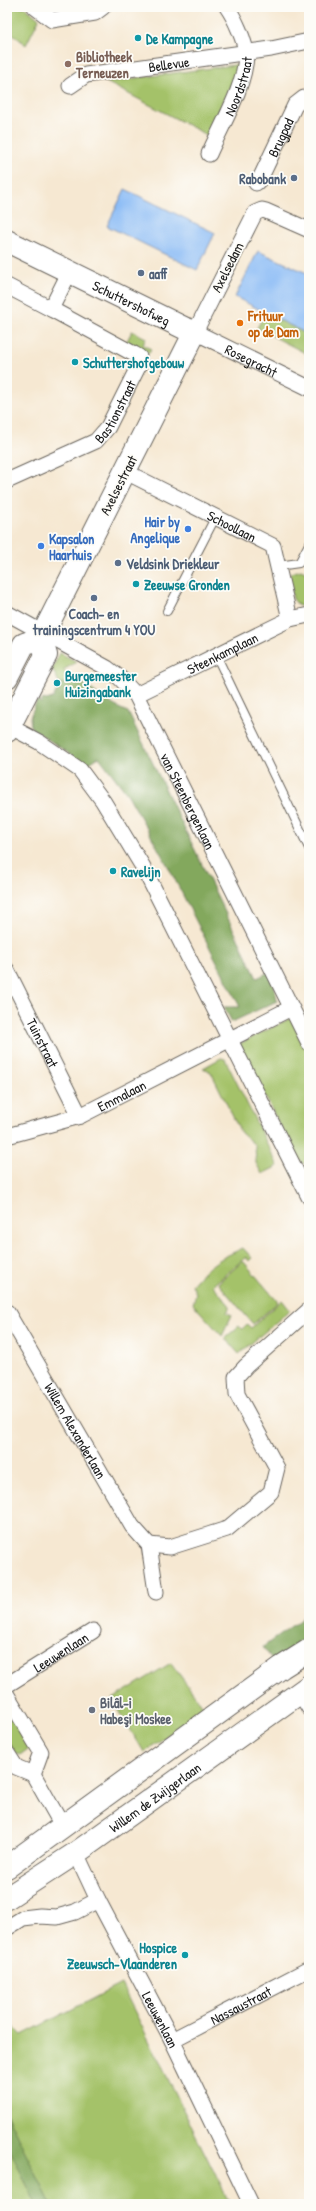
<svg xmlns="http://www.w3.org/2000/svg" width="316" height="2211" viewBox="0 0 316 2211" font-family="'Patrick Hand',sans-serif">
<rect width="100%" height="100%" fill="#fdfcf7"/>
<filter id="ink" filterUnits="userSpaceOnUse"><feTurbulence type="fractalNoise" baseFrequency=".025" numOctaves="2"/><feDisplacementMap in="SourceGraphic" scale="8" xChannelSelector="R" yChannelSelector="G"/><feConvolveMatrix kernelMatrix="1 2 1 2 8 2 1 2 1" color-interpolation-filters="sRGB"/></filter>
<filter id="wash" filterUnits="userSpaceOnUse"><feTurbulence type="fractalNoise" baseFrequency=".012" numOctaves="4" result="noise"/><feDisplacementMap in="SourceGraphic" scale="16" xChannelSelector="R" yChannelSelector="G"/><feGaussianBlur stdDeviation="0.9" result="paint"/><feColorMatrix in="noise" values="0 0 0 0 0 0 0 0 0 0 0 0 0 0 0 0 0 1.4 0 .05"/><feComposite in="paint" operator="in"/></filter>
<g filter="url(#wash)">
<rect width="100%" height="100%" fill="#f6e8d2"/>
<g fill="#a4c269" stroke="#606f42">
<polygon points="7,7 25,7 39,19 26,45 7,29"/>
<polygon points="242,64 207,135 106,82"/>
<polygon points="265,313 309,335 309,355 257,328"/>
<polygon points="132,331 146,338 143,345 151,349 148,354 126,343"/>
<polygon points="301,570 309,574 309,606 299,606 293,599 288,578 291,573"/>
<polygon points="60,653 77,662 63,670 72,676 69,682 60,684 52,669"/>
<polygon points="291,1018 309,1055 309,1167 296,1158 239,1044"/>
<polygon points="221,1058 225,1059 278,1166 262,1174 256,1163 255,1145 241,1133 211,1072 203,1068"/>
<path d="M243,1248l9,10 -3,3 -3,-4 -33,28 17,21 -3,7 5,2 -10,21 -29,-32 3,-11 -4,-8c17,-21 27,-26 51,-37z"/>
<polygon points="243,1261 278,1302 253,1324 218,1283"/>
<polygon points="282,1300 290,1310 239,1354 225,1338 239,1326 242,1329 247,1324 251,1328"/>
<polygon points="171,1663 205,1709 144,1752 112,1699"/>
<path d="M7,1705l22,40 -1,4 -8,6c-18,-9 -13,-33 -13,-50z"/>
<polygon points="121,1984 230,2204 7,2204 7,2020 22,2035"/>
</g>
<g fill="#83a85d" stroke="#50623c">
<path d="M72,676c18,11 38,30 56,36l129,266 12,-6 5,10 3,19 -45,21 -8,-15h16l-71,-139 -41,-73 -29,-38 -13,8 -55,-37 -1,-11 7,-17 4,3 2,-4 3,1 7,-2 7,-14 9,-2z"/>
<polygon points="309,1613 309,1639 274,1662 263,1647"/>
<polygon points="7,2115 51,2204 36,2204 7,2144"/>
</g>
<g fill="#8abbf6" stroke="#536c89">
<polygon points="125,189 215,233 197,270 107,226"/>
<polygon points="258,251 309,274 309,335 235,297"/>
</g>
</g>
<g filter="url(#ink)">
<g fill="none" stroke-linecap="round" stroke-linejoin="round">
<defs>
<g id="lane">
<polyline points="278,566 299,563 309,544"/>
<polyline points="167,611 215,518"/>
<polyline points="216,655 309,848"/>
</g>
<g id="street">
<polyline points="35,7 52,20 95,13 103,7"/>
<path id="s1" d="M70,86l16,-11 185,-26 38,-8"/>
<path id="s2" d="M209,154c13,-30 36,-67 37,-99 0,-13 -12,-38 -19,-48"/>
<path id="s3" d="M256,183l4,-4 35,-74 9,-7 5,-1"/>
<path id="s4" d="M309,230l-43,-19 -4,-1 -7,3 -60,119 114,56"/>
<polyline points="7,286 51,309"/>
<path id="s5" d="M124,471l149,75 17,73"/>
<path id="s6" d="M7,481l89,-40 12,-14 32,-64 -1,-6 -5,-3 -83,-45 19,-38"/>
<path id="s7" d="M7,613l100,55 13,10 16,17 173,348"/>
<path id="s8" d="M136,695l154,-76 19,-4"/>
<polyline points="7,725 39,742 80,770 103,801 143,867 309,1197"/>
<path id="s9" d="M7,970l73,146"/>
<path id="s10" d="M7,1136l73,-20 211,-108"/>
<path id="s11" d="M7,1312l125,214 17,19 7,47"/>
<polyline points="149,1545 170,1547 227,1529 271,1492 277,1468 237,1394 236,1377 246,1366 309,1310"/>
<path id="s12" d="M7,1685l86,-54"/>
<polyline points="300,1693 309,1708"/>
<polyline points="7,1695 41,1752 33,1774"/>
<polyline points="7,1753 16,1767 33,1774 63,1827"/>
<path id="s13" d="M76,1853l22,47 74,140 79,164"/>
<polyline points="7,1928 23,1918 40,1916 57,1917 75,1912 98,1900"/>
<path id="s14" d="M172,2040l137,-71"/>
</g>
<g id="secondary">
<path id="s15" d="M7,241l177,87 11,4 -151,300 -3,6 5,17 -39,76"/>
<polyline points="7,677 24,644 41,638"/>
<polyline points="7,1867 282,1667 309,1650"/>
<path id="s16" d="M7,1898l69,-45 233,-167"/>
</g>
</defs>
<use href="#lane" stroke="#68635c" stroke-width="10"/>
<use href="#street" stroke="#68635c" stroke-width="17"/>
<use href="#secondary" stroke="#68635c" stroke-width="24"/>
<use href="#lane" stroke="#fff" stroke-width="8"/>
<use href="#street" stroke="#fff" stroke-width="15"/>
<use href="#secondary" stroke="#fff" stroke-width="22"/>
</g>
</g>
<g fill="#0f9aa8" stroke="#fdfcf7" stroke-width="1.5">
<circle cx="138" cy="38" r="4"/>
<circle cx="75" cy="362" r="4"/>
<circle cx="136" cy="584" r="4"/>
<circle cx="57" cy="683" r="4"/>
<circle cx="113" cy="871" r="4"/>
<circle cx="185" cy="1955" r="4"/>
</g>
<circle fill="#8d6e63" stroke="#fdfcf7" stroke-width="1.5" cx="68" cy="64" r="4"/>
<g fill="#5c6f8a" stroke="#fdfcf7" stroke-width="1.5">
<circle cx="294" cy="178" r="4"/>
<circle cx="141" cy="273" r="4"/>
<circle cx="118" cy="563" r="4"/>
<circle cx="94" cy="598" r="4"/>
</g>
<circle fill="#e8710a" stroke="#fdfcf7" stroke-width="1.5" cx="240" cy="323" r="4"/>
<g fill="#3f7fe0" stroke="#fdfcf7" stroke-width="1.5">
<circle cx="188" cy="529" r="4"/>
<circle cx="41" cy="546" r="4"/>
</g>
<circle fill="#6b7280" stroke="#fdfcf7" stroke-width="1.5" cx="92" cy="1710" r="4"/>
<g text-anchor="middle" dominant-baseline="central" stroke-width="3.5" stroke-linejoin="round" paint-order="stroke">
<g font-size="14" font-weight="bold" fill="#0d838f" stroke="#fdfcf7" text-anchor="start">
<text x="146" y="38">De Kampagne</text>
<text x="83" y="362">Schuttershofgebouw</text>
<text x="144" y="584">Zeeuwse Gronden</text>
<text x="65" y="675">Burgemeester<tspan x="65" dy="16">Huizingabank</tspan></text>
<text x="121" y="871">Ravelijn</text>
<text x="177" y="1947" text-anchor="end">Hospice<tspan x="177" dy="16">Zeeuwsch-Vlaanderen</tspan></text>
</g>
<g font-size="14" font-weight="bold" fill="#785e54" stroke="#fdfcf7" text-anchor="start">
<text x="76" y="56">Bibliotheek<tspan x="76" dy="16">Terneuzen</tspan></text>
</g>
<g font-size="14" fill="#1c1c1c" stroke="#fdfcf7">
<text stroke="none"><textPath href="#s1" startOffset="103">Bellevue</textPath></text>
<text stroke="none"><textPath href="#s2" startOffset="74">Noordstraat</textPath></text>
<text stroke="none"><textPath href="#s3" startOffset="52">Brugpad</textPath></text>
<text transform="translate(227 267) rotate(-63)">Axelsedam</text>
<text stroke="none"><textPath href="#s15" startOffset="139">Schuttershofweg</textPath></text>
<text stroke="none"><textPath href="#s4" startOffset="255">Rosegracht</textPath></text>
<text stroke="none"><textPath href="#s6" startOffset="133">Bastionstraat</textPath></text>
<text transform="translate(118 485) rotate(-63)">Axelsestraat</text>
<text stroke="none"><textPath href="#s5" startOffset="121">Schoollaan</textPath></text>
<text stroke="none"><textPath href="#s8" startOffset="96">Steenkamplaan</textPath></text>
<text stroke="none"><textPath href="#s7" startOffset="272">van Steenbergenlaan</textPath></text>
<text stroke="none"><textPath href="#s9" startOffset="81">Tuinstraat</textPath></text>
<text stroke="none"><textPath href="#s10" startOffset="122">Emmalaan</textPath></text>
<text stroke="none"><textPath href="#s11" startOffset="137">Willem Alexanderlaan</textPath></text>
<text stroke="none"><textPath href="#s12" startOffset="63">Leeuwenlaan</textPath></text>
<text stroke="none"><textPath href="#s16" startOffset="179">Willem de Zwijgerlaan</textPath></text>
<text stroke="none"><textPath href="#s14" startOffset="77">Nassaustraat</textPath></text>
<text stroke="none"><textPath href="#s13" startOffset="187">Leeuwenlaan</textPath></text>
</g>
<g font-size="14" font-weight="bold" fill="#4e5e75" stroke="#fdfcf7" text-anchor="start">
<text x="286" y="178" text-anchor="end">Rabobank</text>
<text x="149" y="273">aaff</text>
<text x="126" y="563">Veldsink Driekleur</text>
<text x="94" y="613" text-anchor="middle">Coach- en<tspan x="94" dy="16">trainingscentrum 4 YOU</tspan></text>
</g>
<g font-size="14" font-weight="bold" fill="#c56008" stroke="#fdfcf7" text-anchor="start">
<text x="248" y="315">Frituur<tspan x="248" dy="16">op de Dam</tspan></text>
</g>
<g font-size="14" font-weight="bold" fill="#366cbe" stroke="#fdfcf7" text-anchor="end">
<text x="180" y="521">Hair by<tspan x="180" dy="16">Angelique</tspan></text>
<text x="49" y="538" text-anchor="start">Kapsalon<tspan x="49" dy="16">Haarhuis</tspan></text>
</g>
<g font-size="14" font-weight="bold" fill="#5b616d" stroke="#fdfcf7" text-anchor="start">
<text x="100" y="1702">Bilâl-i<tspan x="100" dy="16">Habeşi Moskee</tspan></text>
</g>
</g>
<rect width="316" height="2211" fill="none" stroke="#fdfcf7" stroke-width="24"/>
</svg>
